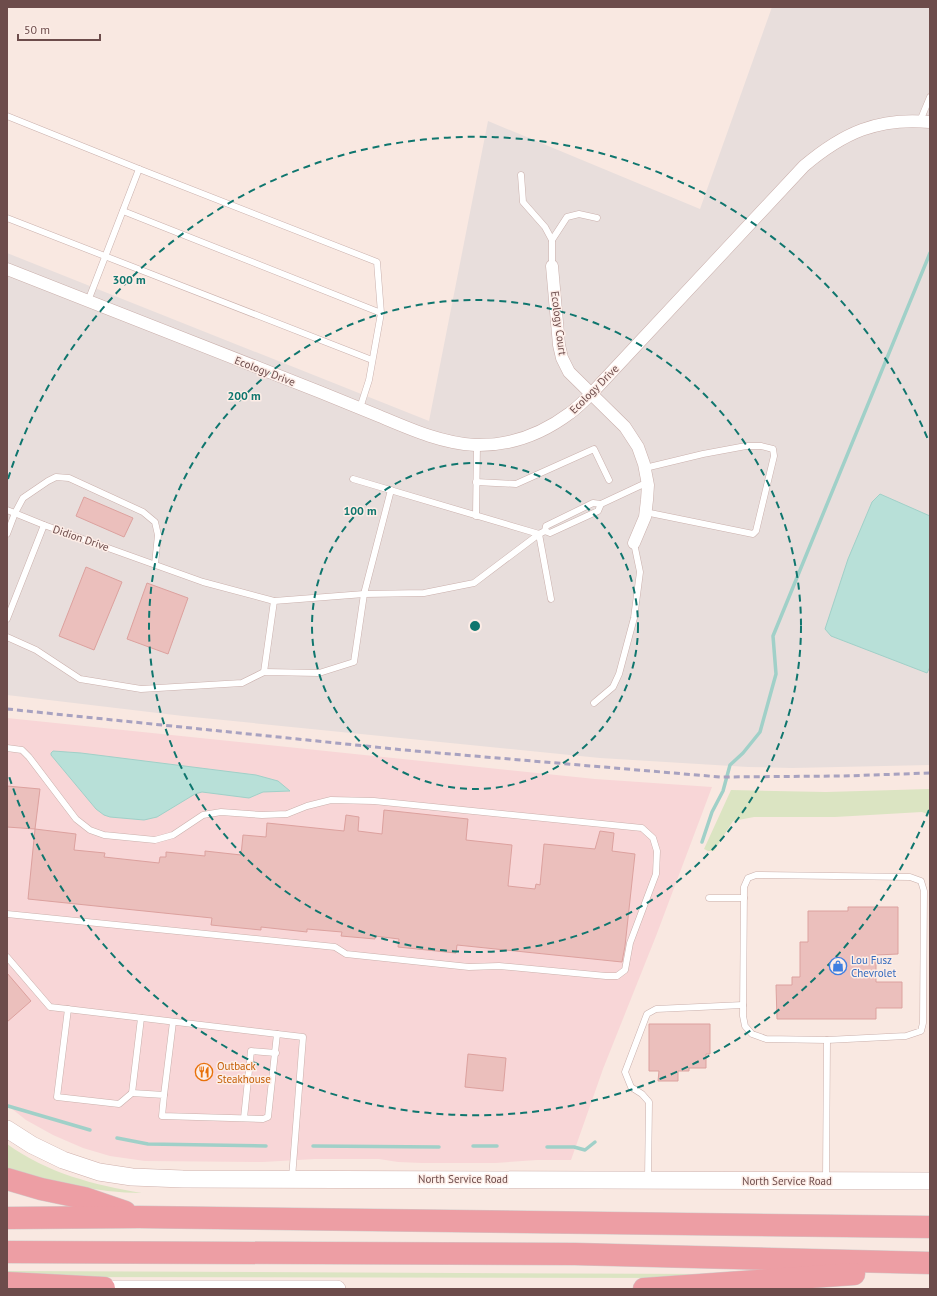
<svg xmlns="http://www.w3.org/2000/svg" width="937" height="1296" viewBox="0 0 937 1296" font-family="'PT Sans',sans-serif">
<rect width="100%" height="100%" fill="#f9e8e1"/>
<polygon fill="#f8d6d7" points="7,718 595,779 712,787 656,936 603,1069 571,1160 537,1160 496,1163 422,1163 398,1162 379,1159 315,1159 263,1162 145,1161 110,1156 83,1148 53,1135 26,1120 7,1105"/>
<polygon fill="#e8dedc" points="772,7 930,7 930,765 792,768 748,767 600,758 183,716 7,695 7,253 429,421 488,121 700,209"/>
<g fill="#dbe4c2">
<polygon points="930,789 930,815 922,812 835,817 754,817 733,821 714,851 708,851 704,849 731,790 826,792"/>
<path d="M7,1144c40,29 87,41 135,49 -46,0 -91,-12 -135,-24z"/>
<polygon points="7,1271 710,1274 693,1278 7,1277"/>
</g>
<g fill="#b8e0d8" stroke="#a0d0c8">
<polygon points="880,494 930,516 930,667 927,673 831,636 825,629 848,559 872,502"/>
<polygon points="53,751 81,753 256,775 278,781 290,791 263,792 249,798 202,792 195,794 157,817 144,820 110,817 104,815 96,809 51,755 51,753"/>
</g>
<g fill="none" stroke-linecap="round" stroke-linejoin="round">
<g stroke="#a0d0c8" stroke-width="3.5">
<polyline points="702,842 712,812 723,791 730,765 743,753 760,732 776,674 773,636 930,253"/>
<polyline points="8,1106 90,1130"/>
<polyline points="117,1138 148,1144 266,1146"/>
<polyline points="313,1146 439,1147"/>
<polyline points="473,1146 497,1146"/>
<polyline points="547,1147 574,1147 585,1150 595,1142"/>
</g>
</g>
<g fill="#ebbfbc" stroke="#dca19e">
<polygon points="84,497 133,518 124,537 76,516"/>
<polygon points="86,567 122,582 94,650 59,636"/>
<polygon points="147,583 188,598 168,654 127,639"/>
<polygon points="7,786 40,789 35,829 7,827"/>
<polygon points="384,810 468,819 466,840 512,845 508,886 535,889 536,884 540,885 544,844 595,849 600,831 614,833 612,851 635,854 625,946 622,962 457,945 456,953 398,947 399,939 375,936 375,939 341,936 342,932 307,929 307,932 261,927 261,930 211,925 212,918 28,899 35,829 76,834 74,850 105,853 104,857 159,863 160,857 166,857 166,852 205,856 205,851 241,855 243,835 266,837 267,823 344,831 346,815 359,817 358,831 382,834"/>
<polygon points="848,907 898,907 898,954 876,955 876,982 902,982 902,1008 876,1008 876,1019 777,1019 776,985 792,985 792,977 800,977 800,942 808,942 808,911 848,911"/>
<polygon points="7,973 31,1001 7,1022"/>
<polygon points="649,1024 710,1024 710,1054 706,1054 706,1068 689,1068 689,1071 678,1071 678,1081 658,1081 659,1071 649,1071"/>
<polygon points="468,1054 506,1058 503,1091 465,1087"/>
</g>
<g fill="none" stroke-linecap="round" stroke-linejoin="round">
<defs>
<g id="lane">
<polyline points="7,116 139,169 88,301"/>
<polyline points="920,121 930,97"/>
<polyline points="139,169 377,262 381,313 369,380 360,408"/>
<polyline points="521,175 523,202 545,227 552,240 552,266"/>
<polyline points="123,211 381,313"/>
<polyline points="7,218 372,360"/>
<polyline points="552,240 567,217 579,214 597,218"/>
<polyline points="645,468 703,454 746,446 761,446 773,449 774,456 756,531 753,534 645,512"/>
<polyline points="353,479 539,534"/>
<polyline points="476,482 516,484 594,449 609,480"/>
<polyline points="7,510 44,525 203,582 274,601 364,594 424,593 474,583 539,534 545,531 550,533 598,511 601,504"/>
<polyline points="476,516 477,445"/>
<polyline points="545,531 546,526 593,503 601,504 648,482"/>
<polyline points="7,534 15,513 23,498 48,481 56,477 69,478 143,512 155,522 158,535 155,564"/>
<polyline points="539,534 551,599"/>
<polyline points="7,619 44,525"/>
<polyline points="7,637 36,650 80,679 141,689 242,683 264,672 319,673 354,662 364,594 391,490"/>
<polyline points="264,672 274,601"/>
<polyline points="594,703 613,687 619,674 634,618 640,572 634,543"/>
<polyline points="7,748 22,750 29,757 76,819 90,830 104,835 155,840 173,835 203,815 221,812 262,815 287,814 307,806 331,800 374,801 642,828 653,838 657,851 656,874 630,943 625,970 617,976 606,976 499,966 469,967 346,954 335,947 7,914"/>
<polygon points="756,875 910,877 921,881 924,891 923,1023 921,1031 906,1036 827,1040 766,1039 752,1034 745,1026 743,1016 744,887 748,878"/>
<polyline points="709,898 744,898"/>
<polyline points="7,957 50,1007 303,1037 292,1178"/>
<polyline points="68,1009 57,1097 119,1104 132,1093"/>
<polyline points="141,1018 132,1093 164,1095 162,1116 263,1119 268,1117 277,1034"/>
<polyline points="164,1095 173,1022"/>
<polyline points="244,1118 251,1051 276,1053"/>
<polyline points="648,1179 649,1102 642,1094 631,1087 625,1072 647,1014 656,1009 743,1005"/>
<polyline points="826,1179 827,1040"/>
</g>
<g id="street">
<polyline points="552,266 559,345 562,358 569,372 625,427 638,447 644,464 648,485 647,500 645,517 634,543"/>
<path d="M7,269c104,41 209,82 313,123 20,8 39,16 59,24 31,13 62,27 96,29 35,1 67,-11 95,-32 7,-5 14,-12 21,-19l213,-228c39,-33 74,-49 126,-44"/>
</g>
<g id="secondary">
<polyline points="7,1129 32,1145 63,1160 99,1172 132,1177 183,1179 930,1181"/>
<polyline points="92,1289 337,1289"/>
</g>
<g id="highway">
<polyline points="7,1179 41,1189 84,1198 125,1212"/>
<polyline points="7,1218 139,1217 930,1227"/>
<polyline points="7,1252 575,1254 930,1263"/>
<polyline points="7,1283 104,1288"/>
<polyline points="644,1289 854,1274"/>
</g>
</defs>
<use href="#lane" stroke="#cab0ac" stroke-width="7"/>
<use href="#street" stroke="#cab0ac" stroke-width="13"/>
<use href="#secondary" stroke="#cfb1ac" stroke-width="18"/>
<use href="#highway" stroke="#d3c9c9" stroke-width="23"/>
<use href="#lane" stroke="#fff" stroke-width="6"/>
<use href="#street" stroke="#fff" stroke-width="12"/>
<use href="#secondary" stroke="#fff" stroke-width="17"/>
<use href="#highway" stroke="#ed9ea4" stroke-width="22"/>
<polyline stroke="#a8a2c0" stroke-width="3" stroke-dasharray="6 4" stroke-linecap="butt" points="7,709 404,750 720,777 843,776 930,773"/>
</g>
<g fill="none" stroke="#0f766e" stroke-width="2" stroke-dasharray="7 5">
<circle cx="475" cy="626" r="163"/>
<circle cx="475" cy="626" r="326"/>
<path d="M929 810A490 490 0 0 1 8 773M8 479A490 490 0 0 1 929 442"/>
</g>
<defs>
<symbol id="shop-ring" viewBox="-11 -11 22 22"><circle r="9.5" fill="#fdede7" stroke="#3f7fe0" stroke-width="1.5"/><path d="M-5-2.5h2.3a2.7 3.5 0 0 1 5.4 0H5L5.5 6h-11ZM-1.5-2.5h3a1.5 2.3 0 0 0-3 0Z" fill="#3f7fe0"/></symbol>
<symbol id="restaurant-ring" viewBox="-11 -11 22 22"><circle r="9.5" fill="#fdede7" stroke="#e8710a" stroke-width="1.5"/><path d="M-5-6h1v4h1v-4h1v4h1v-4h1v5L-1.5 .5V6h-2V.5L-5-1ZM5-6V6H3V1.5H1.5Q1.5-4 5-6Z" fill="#e8710a"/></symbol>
</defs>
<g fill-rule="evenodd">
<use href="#shop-ring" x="828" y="956" width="20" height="20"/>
<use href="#restaurant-ring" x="194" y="1062" width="20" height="20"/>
</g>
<g text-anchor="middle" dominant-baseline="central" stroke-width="3" stroke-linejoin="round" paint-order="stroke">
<g font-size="11" fill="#6d4c4b" stroke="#fdede7">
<text transform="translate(559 323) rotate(83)">Ecology Court</text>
<text transform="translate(265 371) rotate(21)">Ecology Drive</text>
<text transform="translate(594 389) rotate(-45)">Ecology Drive</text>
<text transform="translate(81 538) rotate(19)">Didion Drive</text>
<text x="463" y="1179">North Service Road</text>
<text x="787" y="1181">North Service Road</text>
</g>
<g font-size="11" fill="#366cbe" stroke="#fdede7" text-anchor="start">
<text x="851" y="960">Lou Fusz<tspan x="851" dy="13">Chevrolet</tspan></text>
</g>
<g font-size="11" fill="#c56008" stroke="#fdede7" text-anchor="start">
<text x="217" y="1066">Outback<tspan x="217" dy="13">Steakhouse</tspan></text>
</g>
</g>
<circle cx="475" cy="626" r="6" fill="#0f766e" stroke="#fdede7" stroke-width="2"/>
<g font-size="12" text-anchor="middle" font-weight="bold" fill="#0f766e" stroke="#fdede7" stroke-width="3" stroke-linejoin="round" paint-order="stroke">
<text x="129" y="284">300 m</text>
<text x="244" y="400">200 m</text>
<text x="360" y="515">100 m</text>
</g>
<rect width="937" height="1296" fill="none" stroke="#6d4c4b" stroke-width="16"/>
<path d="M18 34v6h82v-6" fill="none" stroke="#6d4c4b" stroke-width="2"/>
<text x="24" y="34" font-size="12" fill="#6d4c4b" stroke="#fdede7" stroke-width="3" paint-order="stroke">50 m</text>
</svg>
